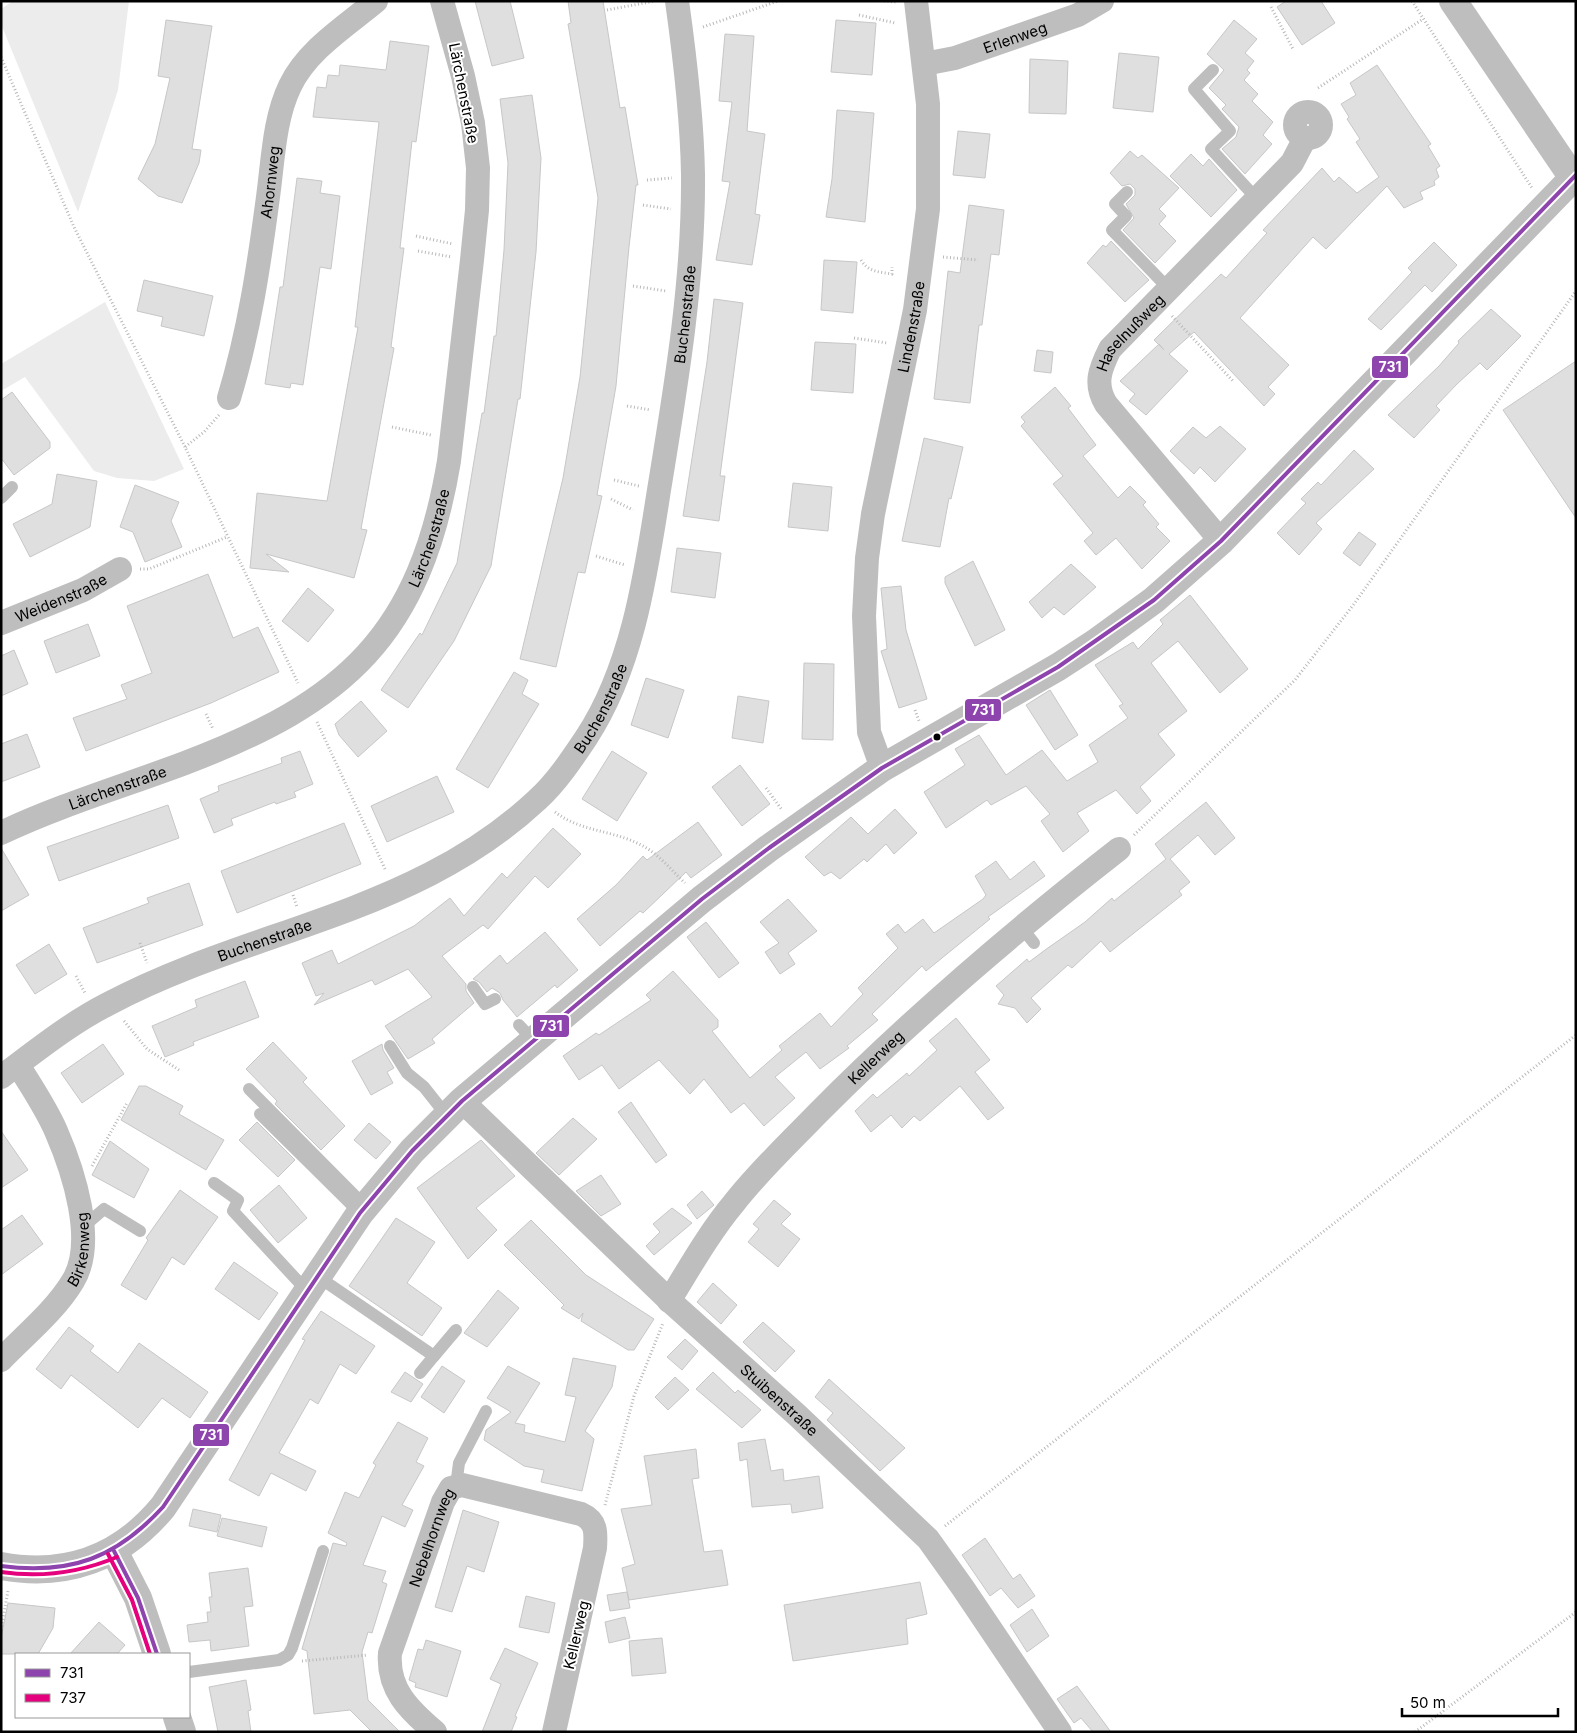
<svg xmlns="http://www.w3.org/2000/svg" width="1577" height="1733" viewBox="0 0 1577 1733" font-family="Inter,sans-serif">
<rect width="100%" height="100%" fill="#fff"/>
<g fill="#ececec">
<polygon points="13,1 129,1 118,90 78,212 1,24 1,9"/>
<polygon points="105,302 184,469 154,481 117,478 94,471 25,377 1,391 1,364"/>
</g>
<g fill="#dfdfdf" stroke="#c7c7c7">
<polygon points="475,1 510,1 524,58 492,66"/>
<polygon points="568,1 603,1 620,108 625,107 638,185 636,185 629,247 616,386 597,495 602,496 585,573 578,572 556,667 520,659 563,478 580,377 598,198 568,24 571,23"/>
<polygon points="1286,1 1321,1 1335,23 1302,45 1277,7"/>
<polygon points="166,20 212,26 192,149 201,150 199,163 182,203 158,196 138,179 155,144 170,78 158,76"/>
<polygon points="836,20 876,23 872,75 831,72"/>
<polygon points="1234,20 1257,39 1245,53 1254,61 1247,70 1250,73 1244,80 1258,94 1252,101 1273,122 1263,135 1272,144 1245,174 1222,149 1236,137 1239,127 1222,109 1226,105 1209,88 1224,70 1207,54"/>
<polygon points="725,34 754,36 747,131 765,134 755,214 760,215 752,265 716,260 730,182 722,181 732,102 719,101"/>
<polygon points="390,41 429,46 416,142 412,141 400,248 404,248 391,347 394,348 361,529 367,530 354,578 266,554 289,572 250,568 257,493 327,501 358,327 355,327 379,122 313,117 317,87 326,88 328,75 339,76 340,65 386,70"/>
<polygon points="1119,53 1159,57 1153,112 1113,108"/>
<polygon points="1030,59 1068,61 1066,114 1029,113"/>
<polygon points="1377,65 1431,144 1428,146 1440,166 1436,169 1439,177 1434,181 1435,185 1420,192 1423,199 1404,208 1387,186 1326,249 1313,237 1240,318 1289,365 1268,387 1275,394 1264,406 1194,332 1169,354 1188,371 1146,415 1129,401 1135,394 1120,381 1159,344 1164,350 1154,340 1221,274 1226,278 1267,233 1263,230 1322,168 1334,182 1339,177 1357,193 1379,177 1356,142 1360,139 1347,119 1349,117 1341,104 1356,95 1350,83"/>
<polygon points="532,95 541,158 536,252 520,399 518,399 491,566 454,641 408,708 381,690 420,633 422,635 457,563 482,413 484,413 494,336 496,336 504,250 508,163 500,99"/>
<polygon points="837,110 874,113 865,222 826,217 832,179"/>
<polygon points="958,131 990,134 985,178 953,175"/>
<polygon points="1130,151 1138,158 1142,155 1179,188 1159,209 1166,216 1159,224 1176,241 1155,263 1123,230 1134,218 1126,204 1135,195 1135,189 1130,184 1122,186 1110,173"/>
<polygon points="1191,154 1203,166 1209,159 1237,190 1211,217 1170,176"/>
<polygon points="297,178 322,181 320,193 340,196 331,269 320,267 303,385 291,383 290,388 265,384 280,287 283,287"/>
<polygon points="969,205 1004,210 999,255 991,254 982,325 979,325 970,403 934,399 948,271 960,273"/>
<polygon points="1111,241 1149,280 1125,302 1087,263 1103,245 1106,247"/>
<polygon points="1434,242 1457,265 1432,292 1425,285 1381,330 1368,319 1412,272 1408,268"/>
<polygon points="824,260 857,262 853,313 821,310"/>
<polygon points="144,280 213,296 204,336 161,326 163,317 137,311"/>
<polygon points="714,299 743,303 720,476 725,476 719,521 683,516 707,362"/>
<polygon points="1491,309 1521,336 1487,370 1480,363 1457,384 1436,406 1440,410 1414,438 1388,415 1439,366 1459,343 1458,341"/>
<polygon points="815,342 856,344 853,393 811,390"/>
<polygon points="1037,350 1053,352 1051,373 1034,371"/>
<polygon points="1576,361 1576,518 1503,410"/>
<polygon points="1055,387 1071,406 1068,408 1096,445 1083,456 1118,498 1130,486 1146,502 1143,505 1159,524 1156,527 1170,541 1142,569 1116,538 1096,555 1084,541 1093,533 1053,484 1063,476 1021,426 1025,422 1021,417"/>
<polygon points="12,392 50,442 50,448 14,475 1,458 1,400"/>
<polygon points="1220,426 1246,449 1215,482 1200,467 1194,474 1170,451 1193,427 1206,438"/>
<polygon points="924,438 963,447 951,499 949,498 940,547 902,541"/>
<polygon points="1354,450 1374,469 1316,523 1322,529 1299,555 1277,533 1306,503 1301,499 1318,482 1321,485"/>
<polygon points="57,474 97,481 90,527 30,557 13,524 52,504"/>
<polygon points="793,483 832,487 828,531 788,527"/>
<polygon points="135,485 179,502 171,521 182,547 145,562 133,532 120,527"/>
<polygon points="1359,532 1376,544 1360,566 1343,553"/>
<polygon points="677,548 721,553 715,598 671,592"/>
<polygon points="973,561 1005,630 975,646 945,583 945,577"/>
<polygon points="1071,564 1096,587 1064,615 1054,607 1042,618 1029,602"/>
<polygon points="208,574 233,638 258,627 279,672 211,703 86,751 73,718 127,699 121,685 152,673 127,606"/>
<polygon points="901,586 906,630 927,699 899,708 881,651 887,649 881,588"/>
<polygon points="308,588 334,610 308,642 282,621"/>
<polygon points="1190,595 1248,669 1220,693 1178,641 1151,663 1187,711 1158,734 1175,755 1140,787 1151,801 1137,814 1116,790 1077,813 1089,831 1063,852 1041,821 1050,814 1026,786 991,805 987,800 946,828 924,792 965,765 955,749 979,735 1006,775 1042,750 1067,781 1098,762 1089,745 1128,718 1119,706 1123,704 1095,665 1133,642 1138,649 1163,624 1160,620"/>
<polygon points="88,624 100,656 56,673 44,641"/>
<polygon points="14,650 28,684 1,696 1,656"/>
<polygon points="804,663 834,664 833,740 802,739"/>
<polygon points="514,672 528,680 522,694 539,704 488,788 456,769"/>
<polygon points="646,678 684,690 668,738 631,725"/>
<polygon points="1050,690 1078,735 1055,750 1026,705"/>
<polygon points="738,696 769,701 763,743 732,738"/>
<polygon points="361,701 387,731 358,757 339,735 335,724"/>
<polygon points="27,734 40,767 1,782 1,744"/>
<polygon points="300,751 313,784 294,792 296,797 276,804 275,802 231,819 233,825 214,833 200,799 219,791 218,786 282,763 281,758"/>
<polygon points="612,751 647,773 617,821 582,799"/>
<polygon points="740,765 770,804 742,826 712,787"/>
<polygon points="437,776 454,812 387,842 371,806"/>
<polygon points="1206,802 1235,838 1215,855 1198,835 1170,859 1190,882 1179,891 1182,895 1110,952 1101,941 1072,968 1068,965 1031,998 1041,1009 1027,1023 1015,1008 998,1004 1004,995 996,986 1027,959 1029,962 1045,950 1085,922 1112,898 1114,901 1166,859 1155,844"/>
<polygon points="168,805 179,838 59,881 47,847"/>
<polygon points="895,809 917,833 894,854 886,844 867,862 864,859 840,879 831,872 824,876 805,857 851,817 868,834"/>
<polygon points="698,822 722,855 691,878 686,872 643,913 640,911 600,946 577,919 616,885 643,856 647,860"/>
<polygon points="344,823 361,864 237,913 221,871"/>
<polygon points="553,828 581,854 548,888 535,876 488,929 483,925 442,956 466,984 466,991 474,1003 432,1039 435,1043 408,1059 385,1026 432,997 408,969 375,985 372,980 314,1005 324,993 316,996 302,963 332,950 338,964 414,926 450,898 464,916 502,873 507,878"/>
<polygon points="1,848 29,895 1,911"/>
<polygon points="996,861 1010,880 1034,861 1045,876 988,917 990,919 926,971 922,966 872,1014 878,1020 847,1046 849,1048 820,1069 806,1052 775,1077 795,1098 764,1126 744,1103 731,1113 704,1079 690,1094 659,1060 619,1089 602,1065 579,1080 563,1056 596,1033 599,1035 651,1000 646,995 673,971 718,1020 718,1027 712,1031 750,1078 782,1050 779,1046 820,1013 831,1027 863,994 858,988 898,948 886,934 898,924 905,933 923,919 934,933 983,899 986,895 975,876"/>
<polygon points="189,883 203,925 97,963 83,928 149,903 147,898"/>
<polygon points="788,899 817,931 788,953 795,964 780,974 765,952 779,943 760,922"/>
<polygon points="706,922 739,963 719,978 687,937"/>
<polygon points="545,932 578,970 557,988 555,985 517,1017 503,1000 500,993 492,988 487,992 479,982 473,979 500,955 507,964"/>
<polygon points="49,944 67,974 35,994 16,965"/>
<polygon points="245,981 259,1017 193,1042 194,1045 165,1057 152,1026 197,1007 195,1000"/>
<polygon points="956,1018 990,1060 975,1072 1004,1108 988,1120 960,1086 920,1121 914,1116 902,1128 891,1115 871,1132 855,1111 873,1094 877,1098 907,1073 909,1076 937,1050 929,1041"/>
<polygon points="273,1042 307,1078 303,1082 345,1126 321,1150 275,1104 277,1101 246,1069"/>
<polygon points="103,1044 124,1074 82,1103 61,1073"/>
<polygon points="382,1044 383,1050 394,1068 387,1072 393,1083 371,1095 352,1061"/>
<polygon points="139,1086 146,1086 183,1106 179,1114 224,1140 206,1170 121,1120"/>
<polygon points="631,1102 667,1155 656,1163 618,1112"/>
<polygon points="573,1118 597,1139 559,1175 536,1153"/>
<polygon points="257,1122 295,1160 278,1177 239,1140"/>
<polygon points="369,1123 391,1142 376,1159 354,1140"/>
<polygon points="1,1131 28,1170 1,1188"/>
<polygon points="481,1140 515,1176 476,1208 497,1230 468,1259 417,1188"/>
<polygon points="110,1141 149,1169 134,1198 92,1175"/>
<polygon points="601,1175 621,1204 601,1216 576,1191"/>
<polygon points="279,1185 307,1218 278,1243 250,1210"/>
<polygon points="180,1190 218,1217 184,1265 172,1257 146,1300 121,1285 148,1240 146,1238"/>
<polygon points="702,1191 714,1205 697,1219 687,1205"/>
<polygon points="774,1200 791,1214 781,1224 800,1239 778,1267 748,1242 759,1229 753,1224"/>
<polygon points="672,1208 692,1223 654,1255 646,1246 660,1232 653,1224"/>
<polygon points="22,1215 43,1244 1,1275 1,1230"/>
<polygon points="396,1218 435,1242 407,1283 442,1308 422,1336 349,1286"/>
<polygon points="531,1220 586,1275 654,1319 634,1350 628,1350 581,1321 583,1313 579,1319 561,1308 564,1305 504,1245"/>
<polygon points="234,1262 278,1293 259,1320 215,1289"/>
<polygon points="713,1283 737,1305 721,1324 697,1302"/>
<polygon points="498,1290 519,1308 487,1347 464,1333"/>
<polygon points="321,1311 375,1346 356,1374 340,1364 318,1404 310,1399 279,1453 316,1471 306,1491 271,1473 259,1496 229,1480 305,1340 302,1339"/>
<polygon points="763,1322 795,1351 775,1372 743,1342"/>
<polygon points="69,1327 94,1346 90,1351 118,1373 139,1343 208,1392 190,1418 162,1398 138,1428 71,1375 61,1389 36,1369"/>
<polygon points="685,1339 698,1351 682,1370 667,1357"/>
<polygon points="573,1358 616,1366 612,1387 585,1431 594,1439 582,1491 541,1482 544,1470 524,1466 484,1440 486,1430 511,1412 487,1398 508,1366 540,1383 515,1423 525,1425 524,1432 565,1442 576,1397 565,1395"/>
<polygon points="442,1366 465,1381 444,1413 421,1397"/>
<polygon points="405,1372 423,1384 411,1402 391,1392"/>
<polygon points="713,1372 735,1393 738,1390 761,1410 742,1428 696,1389"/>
<polygon points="675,1377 689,1390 668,1410 655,1397"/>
<polygon points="829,1379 905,1448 880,1471 827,1420 833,1413 815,1397"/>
<polygon points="398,1422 428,1438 416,1462 424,1466 402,1505 413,1510 405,1527 382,1516 363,1565 386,1571 382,1582 387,1584 372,1633 368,1632 362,1652 368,1700 400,1732 372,1732 350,1710 314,1714 307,1651 302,1649 333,1543 346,1546 347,1543 328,1533 345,1492 359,1498 376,1465 373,1463"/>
<polygon points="765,1439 771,1471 783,1469 784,1481 819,1476 823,1508 792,1513 791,1504 752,1507 747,1459 740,1461 738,1443"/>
<polygon points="696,1449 699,1478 692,1479 704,1552 722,1550 728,1585 629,1600 622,1568 635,1564 621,1509 652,1505 644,1456"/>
<polygon points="193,1509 221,1515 217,1532 189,1526"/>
<polygon points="463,1510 499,1522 484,1572 467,1566 452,1612 435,1607"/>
<polygon points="222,1518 267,1527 262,1547 217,1536"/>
<polygon points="985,1538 1013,1579 1020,1574 1035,1596 1018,1608 1001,1588 990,1596 962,1555"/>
<polygon points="248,1568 253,1606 244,1607 249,1646 211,1651 210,1640 189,1642 187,1625 208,1622 207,1612 211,1612 209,1597 212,1597 209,1573"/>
<polygon points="920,1582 927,1614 906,1619 908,1644 793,1661 784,1605"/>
<polygon points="627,1592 630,1608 610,1611 607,1595"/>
<polygon points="526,1596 555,1603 549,1633 519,1627"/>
<polygon points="8,1603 55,1608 53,1628 38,1654 1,1654 1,1638"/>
<polygon points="1032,1609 1049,1636 1027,1652 1010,1625"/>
<polygon points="625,1617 630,1638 609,1643 605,1622"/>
<polygon points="99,1622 125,1645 117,1654 70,1654"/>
<polygon points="662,1638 666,1673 632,1676 629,1641"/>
<polygon points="426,1640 461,1651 447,1697 415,1687 416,1683 409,1680 418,1649 423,1650"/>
<polygon points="505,1648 538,1663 515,1716 517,1717 511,1732 482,1732 501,1684 490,1679"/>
<polygon points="246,1680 251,1710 248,1711 251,1732 218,1732 209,1687"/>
<polygon points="1077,1686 1111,1732 1093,1732 1081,1718 1074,1723 1057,1699"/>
</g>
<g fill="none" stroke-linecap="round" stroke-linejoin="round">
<g stroke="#b9b9b9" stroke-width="3" stroke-dasharray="1 2.5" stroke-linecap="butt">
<polyline points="884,1 896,2"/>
<polyline points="1412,1 1532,188"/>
<polyline points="1271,7 1293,49"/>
<polyline points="607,10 655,1"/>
<polyline points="859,15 895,23"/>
<polyline points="703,27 778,1"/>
<polyline points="1,57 74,227 185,447"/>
<polyline points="1318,88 1423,19"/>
<polyline points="647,180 672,178"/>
<polyline points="643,205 671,209"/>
<polyline points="416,236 453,244"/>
<polyline points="418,251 452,257"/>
<polyline points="943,257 978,260"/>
<path d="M861,260c7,12 19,12 31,14v-7"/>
<polyline points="633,286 666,291"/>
<polyline points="1172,316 1233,381"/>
<polyline points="854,338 887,343"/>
<polyline points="627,406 651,410"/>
<polyline points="219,415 204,432 185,447 298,683"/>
<polyline points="392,427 431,435"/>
<polyline points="614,480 639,486"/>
<polyline points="611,499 633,510"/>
<polyline points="596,556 625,565"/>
<polyline points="140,569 149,569 227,537"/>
<polyline points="915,710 919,721"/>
<polyline points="206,714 213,729"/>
<polyline points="317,722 386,871"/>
<polyline points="766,788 782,810"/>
<path d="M555,812c26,20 58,18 86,33 17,8 30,25 44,38"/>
<polyline points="1134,835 1295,680 1354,604 1576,291"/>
<polyline points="293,895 297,907"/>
<polyline points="140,943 147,963"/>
<polyline points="76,976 85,993"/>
<polyline points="124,1021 147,1049 179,1070"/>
<polyline points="92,1166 127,1103"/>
<polyline points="605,1505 634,1396 663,1323"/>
<polyline points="945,1526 1576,1035"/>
<polyline points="1,1630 8,1591"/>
<polyline points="302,1661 368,1655"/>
<polyline points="1415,1732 1576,1612"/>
</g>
<g stroke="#bebebe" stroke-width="12">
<polyline points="1213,70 1194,89 1230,131 1211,149 1257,199"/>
<polyline points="1127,192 1115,204 1126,216 1112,230 1169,289"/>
<polyline points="1,498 12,487"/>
<polyline points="1022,928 1034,943"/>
<polyline points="473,987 485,1004 495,999"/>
<polyline points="519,1025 534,1041"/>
<polyline points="390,1046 407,1073 424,1087 447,1116"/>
<polyline points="249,1089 365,1206"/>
<polyline points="260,1114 360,1213"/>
<polyline points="214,1183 238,1200 233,1211 307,1291"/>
<polyline points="82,1228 104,1209 140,1231"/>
<polyline points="317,1276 434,1356 420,1373"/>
<polyline points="434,1356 456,1330"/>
<polyline points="456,1486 459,1463 486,1411"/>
<polyline points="189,1672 279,1660 288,1655 292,1648 323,1551"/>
</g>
<g stroke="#bebebe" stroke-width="24">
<path id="s1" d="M924,64l31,-6 123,-43 24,-14"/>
<circle cx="1308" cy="125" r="13"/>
<path id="s2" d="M229,398c20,-66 30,-133 39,-201 5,-36 6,-78 22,-111 17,-36 56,-60 86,-85"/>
<path id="s3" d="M1221,541l-115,-137c-12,-20 -6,-35 4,-55l182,-186 13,-25"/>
<path id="s4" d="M1,623l82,-33 37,-21"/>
<path id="s5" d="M882,768l-13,-36 -5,-116 3,-58 6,-44 42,-204 13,-101v-105l-12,-103"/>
<path id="s6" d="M1,833c59,-28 123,-47 184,-70 161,-61 235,-128 264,-302l23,-201 5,-50 1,-42 -5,-45 -10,-47 -21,-75"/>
<path id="s7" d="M1,1077c35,-26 68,-53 107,-73 103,-55 219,-77 322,-130 37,-19 76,-45 107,-74 19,-17 35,-41 49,-62 47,-71 60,-165 73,-248 17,-104 35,-210 34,-316 -1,-58 -8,-116 -16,-173"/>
<path id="s8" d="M462,1101l209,201 126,113 131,124 35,49 97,144"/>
<path id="s9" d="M669,1301c21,-34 40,-68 65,-98 25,-32 55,-60 83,-89 94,-95 197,-183 302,-265"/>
<path id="s10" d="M1,1360c24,-25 54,-49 72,-79 24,-39 0,-111 -17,-150 -10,-23 -25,-45 -38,-66"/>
<path id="s11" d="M435,1732c-26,-22 -48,-43 -45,-79l53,-151 8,-14 11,-3 119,29c16,7 15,19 14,34l-41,184"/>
</g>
<g stroke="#bebebe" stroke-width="28">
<polyline points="1453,1 1573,178"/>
<polyline points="114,1551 138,1598 157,1654"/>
<path d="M1,1566c65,12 120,-8 162,-59l197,-294 52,-62 50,-50 240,-202 67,-51 113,-80 176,-101 37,-24 59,-43 67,-59 355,-366"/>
<polyline points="177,1717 182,1732"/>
</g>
<defs>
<g id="bus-1">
<polyline points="114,1551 138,1598 157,1654"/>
<path d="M1,1566c70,9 115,-8 162,-59l197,-294 52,-62 50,-50 240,-202 67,-51 113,-80 176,-101 96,-67 67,-59 355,-366"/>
</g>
<g id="bus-2">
<polyline points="108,1554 132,1600 150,1654"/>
<path d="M1,1572c41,6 78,1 116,-15"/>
</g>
</defs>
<use href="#bus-1" stroke="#fff" stroke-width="8"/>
<use href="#bus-2" stroke="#fff" stroke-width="8"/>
<use href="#bus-1" stroke="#8e44ad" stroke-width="4"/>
<use href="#bus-2" stroke="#e5007d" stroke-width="4"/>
</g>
<circle fill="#000" stroke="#fff" stroke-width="2" cx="937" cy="737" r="4.5"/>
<g text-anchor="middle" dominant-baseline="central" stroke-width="4" stroke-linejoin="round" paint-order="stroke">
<g font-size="15" fill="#000" stroke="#fff">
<text stroke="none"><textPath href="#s1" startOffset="95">Erlenweg</textPath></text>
<text transform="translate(464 93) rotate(79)">Lärchenstraße</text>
<text stroke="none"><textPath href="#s2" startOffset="220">Ahornweg</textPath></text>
<text stroke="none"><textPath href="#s7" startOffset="1125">Buchenstraße</textPath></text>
<text stroke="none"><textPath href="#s5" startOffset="448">Lindenstraße</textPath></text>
<text stroke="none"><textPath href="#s3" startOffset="262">Haselnußweg</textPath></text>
<text stroke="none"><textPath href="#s6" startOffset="544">Lärchenstraße</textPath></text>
<text stroke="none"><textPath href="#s4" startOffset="65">Weidenstraße</textPath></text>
<text stroke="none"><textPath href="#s7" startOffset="720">Buchenstraße</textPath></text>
<text stroke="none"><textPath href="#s6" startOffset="125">Lärchenstraße</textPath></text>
<text stroke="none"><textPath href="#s7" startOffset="299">Buchenstraße</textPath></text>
<text stroke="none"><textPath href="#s9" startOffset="321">Kellerweg</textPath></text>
<text stroke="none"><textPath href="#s10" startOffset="140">Birkenweg</textPath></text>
<text stroke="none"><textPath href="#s8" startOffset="436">Stuibenstraße</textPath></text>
<text stroke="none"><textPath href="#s11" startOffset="218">Nebelhornweg</textPath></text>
<text transform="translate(576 1635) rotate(-77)">Kellerweg</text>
</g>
</g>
<g stroke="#fff" stroke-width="2">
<rect x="1371" y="355" width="38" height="24" rx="5" fill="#8e44ad"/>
<rect x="964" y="698" width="38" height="24" rx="5" fill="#8e44ad"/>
<rect x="532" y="1014" width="38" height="24" rx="5" fill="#8e44ad"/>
<rect x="192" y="1423" width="38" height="24" rx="5" fill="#8e44ad"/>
</g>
<g font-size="14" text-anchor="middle" font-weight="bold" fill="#fff">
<text x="1390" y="372">731</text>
<text x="983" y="715">731</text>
<text x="551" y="1031">731</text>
<text x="211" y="1440">731</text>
</g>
<rect width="1577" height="1733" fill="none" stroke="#000000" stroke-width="5"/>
<rect x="15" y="1653" width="175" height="65" fill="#ffffff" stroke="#999999"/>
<rect x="25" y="1669" width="25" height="8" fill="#8e44ad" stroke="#999999"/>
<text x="60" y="1678" font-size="15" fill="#000000">731</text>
<rect x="25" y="1694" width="25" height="8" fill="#e5007d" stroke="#999999"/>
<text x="60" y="1703" font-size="15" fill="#000000">737</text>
<path d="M1402 1708v8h156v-8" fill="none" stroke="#000000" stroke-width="2.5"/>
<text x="1410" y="1708" font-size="15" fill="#000000" stroke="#ffffff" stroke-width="4" paint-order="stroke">50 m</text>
</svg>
